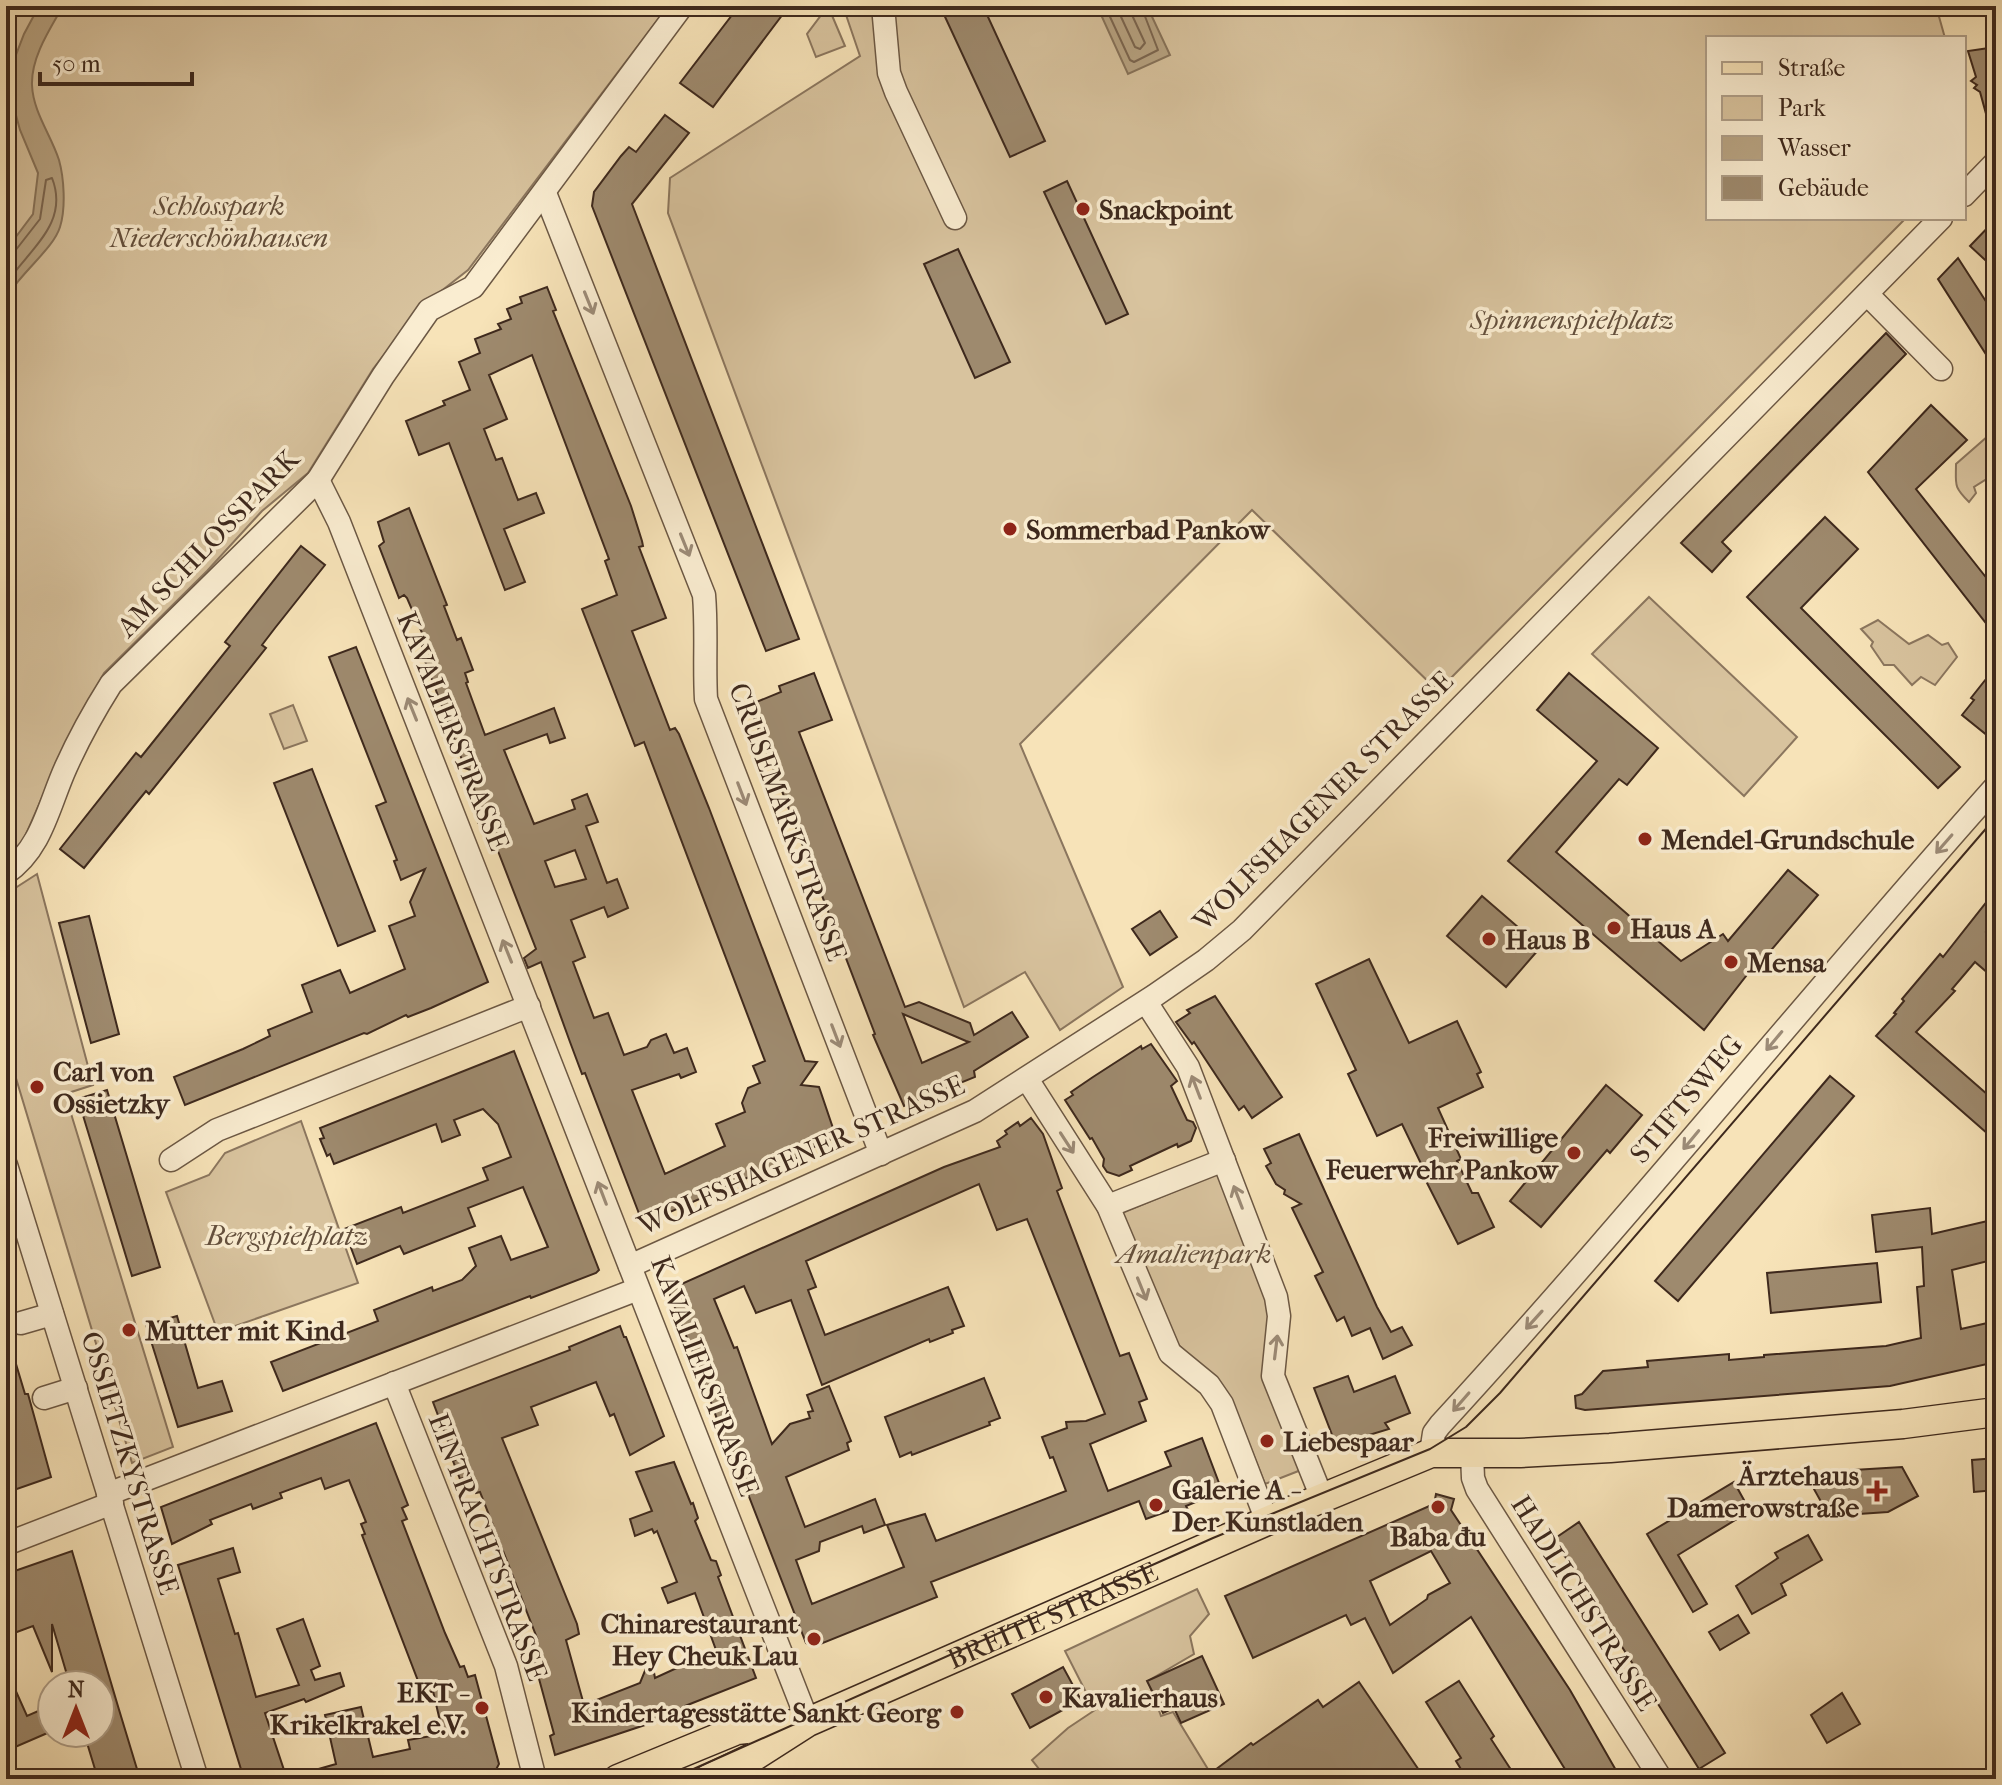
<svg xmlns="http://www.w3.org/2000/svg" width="2002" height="1785" viewBox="0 0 2002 1785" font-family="'IM FELL French Canon',serif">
<rect width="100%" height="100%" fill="#f7e3b8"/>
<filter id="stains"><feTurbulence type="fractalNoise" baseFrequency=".0025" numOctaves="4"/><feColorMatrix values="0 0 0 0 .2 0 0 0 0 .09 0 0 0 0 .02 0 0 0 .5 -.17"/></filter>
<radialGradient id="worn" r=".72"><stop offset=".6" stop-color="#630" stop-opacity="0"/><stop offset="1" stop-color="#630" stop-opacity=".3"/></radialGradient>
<g fill="#d8c39e" stroke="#8b765e" stroke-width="2">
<polygon points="6,6 668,6 468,270 421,307 373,369 308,473 262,511 207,571 104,673 56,766 23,841 6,858"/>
<polygon points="828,6 845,46 816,57 807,34"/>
<polygon points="843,6 1936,6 1945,38 1708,38 1708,218 1906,218 1438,691 1252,510 1020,744 1123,987 1060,1030 1025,972 964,1007 668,213 670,178 860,56"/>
<path d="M1996,429v58l-6,-10 -16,10 2,6 -7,9c-16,-16 -13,-17 -13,-38z"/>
<polygon points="1649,597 1797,737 1744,796 1592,654"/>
<polygon points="1878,620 1909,644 1928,635 1942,645 1948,643 1957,657 1935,685 1921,677 1912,685 1894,665 1884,665 1871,646 1873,642 1861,629"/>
<polygon points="293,705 307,741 284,749 270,714"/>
<polygon points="37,874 93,1085 65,1094 173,1447 132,1463 6,1045 6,894"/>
<polygon points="301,1121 358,1283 218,1332 166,1192 209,1175 225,1153"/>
<polygon points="1219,1173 1270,1300 1301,1470 1265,1484 1233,1403 1173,1339 1122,1213"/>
<polygon points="1197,1589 1209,1614 1190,1636 1194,1654 1148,1681 1161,1716 1173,1712 1214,1779 1047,1779 1032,1760 1068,1728 1095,1710 1065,1651"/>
</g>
<g fill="#b8a483" stroke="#87735a" stroke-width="2">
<path d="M39,6h24c-13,23 -32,51 -31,79 1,27 19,50 27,75 5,18 7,48 1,67 -7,23 -42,47 -54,73v-50l27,-36 5,-41 -18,-43 -9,-33v-29l13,-34z"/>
<polygon points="1097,6 1147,6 1170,55 1128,74"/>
</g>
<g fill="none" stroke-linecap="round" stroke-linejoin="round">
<g stroke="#7b6650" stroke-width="2">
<polyline points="1105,6 1130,60 1134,62 1158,50 1141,6"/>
<polyline points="1116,6 1135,47 1140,49 1145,43 1132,15 1131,6"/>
<path d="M6,254l9,-3 25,-32 6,-39 6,-2c18,46 -24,72 -46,106"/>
</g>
</g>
<g fill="#9e8a6e" stroke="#3e291d" stroke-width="2" fill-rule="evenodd">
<polygon points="739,6 789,6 713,107 680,83"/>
<polygon points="940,6 983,6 1045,141 1010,157"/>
<polygon points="1996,47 1996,132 1991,132 1980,92 1974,88 1977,85 1971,81 1976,77 1968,51"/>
<polygon points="665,115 689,133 632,204 799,639 766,651 592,206 594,192 621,156 629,147 636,152"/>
<polygon points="1067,181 1128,314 1106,324 1044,192"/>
<polygon points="1996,219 1996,270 1970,246"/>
<polygon points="958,249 1010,362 975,378 924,264"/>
<polygon points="1958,258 1996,317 1996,370 1938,279"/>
<path d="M547,287l9,23 -3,1 78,195 11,35 1,5 -4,1 27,71 -34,13 38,99 5,-2 4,6 30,74 96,253 12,1 -16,23 18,2 17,50 -37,17v3l-30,13 -2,-1 -124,55 -58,-151 -3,1 -12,-32 -29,-80 -13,6 -4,-10 12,-9 -40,-103 -7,-2 7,-16 -17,-5 6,-6 -11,-28 -7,-3 10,-14 -19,-6 4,-6 -40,-107v-9l4,-2 -19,-44 -3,-3 -5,3 -20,-52 5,-4 -6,-20 31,-14 38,97 -3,1 13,34 4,-2 12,32 -8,3 3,9 -2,1 19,52 69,-27 11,30 -15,5 -3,-9 -43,16 30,74 41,-15 -3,-9 15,-6 11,28 -12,4 21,57 10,-4 11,29 -20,9 -4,-10 -33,13 14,37 -12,5 21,56 14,-5 16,42 23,-8 4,-7 15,-6 8,19 13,-5 9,24 -15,6 -2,-4 -47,16 33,84 60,-28 -9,-22 29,-12 -3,-9 6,-15 12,-5 -7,-17 12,-5 -121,-319 -9,4 -53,-137 35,-14 -12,-34 4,-2 -77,-204 -43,20 18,44 -23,10 12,31 6,-2 16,42 18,-7 8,20 -40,16 21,53 -20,8 -56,-147 -30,12 -13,-34 39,-16 -2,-4 27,-11 -11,-28 21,-9 -5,-14 26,-10 -3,-5 13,-5 -4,-10 15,-6 -2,-6zM575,850l11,29 -31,8 -10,-26z"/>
<polygon points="1886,333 1906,354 1722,542 1731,551 1712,572 1681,543"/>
<polygon points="1931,405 1967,440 1916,489 1996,590 1996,636 1868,472"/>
<polygon points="1825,517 1858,549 1801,608 1960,767 1938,788 1747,597"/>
<polygon points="301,546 325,565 275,628 262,645 266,648 239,682 149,794 146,791 133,807 84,868 60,849 136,753 141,757 230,646 225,642"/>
<polygon points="356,647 488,982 431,1008 408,1017 406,1015 367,1034 364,1033 185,1105 174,1077 243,1049 270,1036 268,1030 312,1012 302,985 340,970 350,993 405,969 389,926 415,916 410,902 425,869 401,880 394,861 397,860 376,806 386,802 329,657"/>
<path d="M814,673l18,47 -33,12 106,275 14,-5 51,21 4,12 38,-23 16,25 -54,34 1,6 -71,29 -31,-71 2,-1 -126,-329 32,-13 -2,-6zM903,1014l63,27 3,1 -47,21z"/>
<polygon points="1569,673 1658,748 1627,785 1619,779 1556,852 1681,961 1723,934 1728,941 1788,870 1818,895 1767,955 1764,953 1704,1030 1508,861 1597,761 1537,710"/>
<polygon points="1986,679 1996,686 1996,726 1988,736 1962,715 1974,700 1971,698"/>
<polygon points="312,769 375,931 338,946 274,783"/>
<polygon points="1996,890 1996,920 1986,932 1996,941 1996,980 1975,962 1952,989 1955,991 1916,1032 1996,1102 1996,1141 1876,1036 1896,1014 1894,1013 1904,1001 1902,999 1940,954 1943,957"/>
<polygon points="1482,896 1526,934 1524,936 1539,949 1506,987 1447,936"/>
<polygon points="1160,911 1177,937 1150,955 1132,929"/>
<polygon points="89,916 119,1034 91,1043 59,923"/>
<polygon points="1369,959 1409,1043 1457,1021 1481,1072 1477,1074 1483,1087 1438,1108 1461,1159 1457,1161 1472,1193 1478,1193 1494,1227 1458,1244 1423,1175 1426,1174 1402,1124 1377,1136 1348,1074 1356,1070 1316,984"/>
<polygon points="1215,996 1282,1097 1252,1118 1244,1106 1239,1110 1194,1042 1192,1044 1176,1022 1190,1013 1187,1010"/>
<polygon points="1151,1044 1177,1081 1171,1086 1187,1120 1193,1122 1196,1128 1191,1141 1178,1147 1177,1144 1130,1166 1132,1170 1119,1176 1107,1172 1103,1166 1104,1159 1092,1138 1090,1139 1065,1100 1073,1095 1071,1092 1093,1077 1141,1046 1142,1049"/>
<polygon points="514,1051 599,1270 596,1273 531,1298 530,1296 283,1391 271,1362 378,1321 374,1310 432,1287 433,1291 462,1280 476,1266 469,1248 501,1236 511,1260 548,1247 523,1187 468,1208 475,1226 404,1254 400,1246 357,1264 344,1229 401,1207 403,1213 488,1180 483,1168 511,1157 498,1124 483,1109 454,1120 460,1135 442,1142 436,1124 334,1164 330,1154 327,1156 320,1139 324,1138 320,1128"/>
<polygon points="1830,1076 1854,1096 1678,1301 1655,1281"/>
<polygon points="1606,1085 1642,1115 1610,1153 1607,1150 1541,1227 1510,1201"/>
<polygon points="107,1090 160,1267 132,1276 78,1099"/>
<path d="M1031,1118l12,16 19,54 -5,3 63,165 9,-3 18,46 -8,3 7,19 -56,23 18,47 63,-25 -6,-14 37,-14 20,53 -36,15 2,4 -15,6 -2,-6 -25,9 -7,-18 -208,81 6,15 -124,50 -7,-4 -72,-185 -3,1 -26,-74 -3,2 -9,-22 4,-2 -29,-73 276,-123 56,-20 -3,-6 10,-7 -2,-3 13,-9 2,4zM979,1184l18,46 30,-11 78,195 -19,7 -20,1 1,6 -25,9 8,21 3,-1 13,34 -130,50 -11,-27 -38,11 17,42 -92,37 -16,-44 23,-9 1,-9 42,-16 2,7 21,-8 -10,-26 -70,28 -19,-50 63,-27 -2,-7 4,-2 -22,-55 -22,9 6,16 -5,1 2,6 -20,6 -18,20 -35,-97 -3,1 -20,-49 30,-13 12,27 35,-13 31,85 107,-46 1,3 23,-9 -1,-3 12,-4 -16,-39 -123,48 -17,-45 8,-3 -10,-26z"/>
<polygon points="1299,1134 1377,1307 1391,1332 1402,1327 1412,1345 1383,1359 1370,1328 1352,1336 1344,1317 1337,1321 1315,1276 1323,1272 1292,1208 1301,1204 1284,1194 1285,1190 1276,1184 1266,1166 1271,1163 1264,1149"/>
<polygon points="1930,1208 1932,1234 1996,1219 1996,1259 1952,1270 1961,1329 1996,1321 1996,1362 1890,1386 1585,1410 1576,1408 1575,1396 1582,1394 1603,1371 1648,1367 1647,1361 1729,1354 1729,1360 1764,1357 1764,1355 1886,1346 1921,1338 1917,1287 1924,1286 1922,1247 1876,1252 1872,1215"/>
<polygon points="1877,1263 1881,1302 1771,1313 1767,1273"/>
<polygon points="177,1316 198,1388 222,1381 232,1411 178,1427 146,1325"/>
<polygon points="620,1326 624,1337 626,1337 664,1436 630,1455 614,1414 610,1416 596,1382 531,1407 538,1425 502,1438 577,1624 579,1634 566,1640 584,1705 640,1683 651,1656 655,1678 716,1650 695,1593 668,1603 662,1588 677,1582 657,1531 654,1533 652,1529 635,1536 630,1519 652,1511 636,1472 674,1462 691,1504 693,1503 698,1518 695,1521 711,1560 716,1561 721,1575 718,1577 756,1678 685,1706 666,1718 555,1755 550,1736 554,1734 532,1653 538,1651 533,1639 537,1638 480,1492 476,1493 472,1481 465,1483 463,1478 460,1479 453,1461 455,1460 433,1402 570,1350 569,1347"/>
<polygon points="10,1344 25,1394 28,1394 51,1477 14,1490 6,1464 6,1345"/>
<polygon points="1348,1376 1354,1392 1395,1376 1410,1413 1385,1423 1389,1429 1336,1445 1314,1388"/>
<polygon points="984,1378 1000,1418 989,1422 990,1425 912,1455 911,1452 900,1457 885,1417"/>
<polygon points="376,1423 408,1505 402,1508 407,1519 402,1521 445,1633 460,1667 464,1666 468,1677 475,1675 499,1764 491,1779 302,1779 301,1774 336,1764 325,1715 361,1707 373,1757 410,1749 408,1740 443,1734 433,1691 427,1694 423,1685 420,1686 362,1535 365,1534 361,1524 366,1522 349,1480 325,1489 321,1478 280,1493 282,1498 253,1509 251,1504 210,1520 212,1524 172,1544 161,1507"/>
<polygon points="1996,1458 1996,1490 1974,1492 1972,1460"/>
<polygon points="1902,1467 1918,1496 1888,1512 1829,1516 1805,1473"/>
<polygon points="1734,1482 1750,1511 1678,1555 1707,1604 1693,1612 1647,1534"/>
<path d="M1436,1494l18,5 -3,11 119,180 51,89h-45l-8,-5 -97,-157 -78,56 -28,-55 -14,7 -5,-10 -93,43 -28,-62 209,-92zM1431,1551l19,32 -22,12 -1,4 -37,26 -20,-44z"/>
<polygon points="1579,1522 1725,1753 1699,1769 1554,1539"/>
<polygon points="1808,1535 1822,1560 1781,1584 1786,1595 1752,1614 1736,1586 1778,1558 1775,1553"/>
<polygon points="233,1548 240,1572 218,1579 235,1634 238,1633 256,1697 299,1685 277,1629 303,1619 320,1666 311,1670 315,1680 340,1673 344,1686 306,1702 304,1699 265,1713 287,1779 244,1779 178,1565"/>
<polygon points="72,1551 117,1703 140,1779 98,1779 84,1733 100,1733 100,1685 70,1685 52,1624 52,1672 33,1626 6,1636 6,1574"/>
<polygon points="1738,1615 1749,1633 1720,1650 1709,1632"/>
<polygon points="1202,1656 1224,1704 1181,1723 1174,1708 1163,1713 1147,1681"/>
<polygon points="1063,1667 1081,1700 1030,1728 1012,1694"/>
<polygon points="6,1669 27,1716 52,1705 52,1731 6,1751"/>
<polygon points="1459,1681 1494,1736 1491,1739 1517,1779 1467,1779 1456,1761 1461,1758 1426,1702"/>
<polygon points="1359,1682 1425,1779 1203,1779 1251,1743 1253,1745 1318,1700 1323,1707"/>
<polygon points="1842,1693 1860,1724 1827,1743 1811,1715"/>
</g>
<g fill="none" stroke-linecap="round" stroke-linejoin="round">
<defs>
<g id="minor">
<polyline points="883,6 889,73 896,92 955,218"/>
<path d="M545,193l159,402c3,35 0,69 2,104l175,455"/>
<polyline points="1964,195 1996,162"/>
<polyline points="1867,294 1941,369"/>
<polyline points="318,480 339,522 808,1722"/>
<path d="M6,873c36,-24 43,-69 60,-106 13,-29 28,-56 45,-83l207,-204 65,-104 46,-66 44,-23 209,-281"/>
<polyline points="1146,1002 1188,1067 1276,1297 1279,1316 1273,1376 1322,1498"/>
<polyline points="1027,1079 1108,1206 1170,1353 1209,1385 1222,1404 1267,1521"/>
<polyline points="171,1160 217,1130 529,1006"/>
<polyline points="6,1165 197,1779"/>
<polyline points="1108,1206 1224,1160"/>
<polyline points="630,1266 975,1111 1154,996 1206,960 1242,930 1941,218"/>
<polyline points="21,1323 52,1314"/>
<polyline points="394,1383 506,1666 535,1779"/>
<polyline points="44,1398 76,1388"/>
<path d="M1431,1453l3,-20 6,-8c191,-208 368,-428 556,-639"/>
<polyline points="1472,1454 1473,1478 1477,1489 1661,1779"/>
<polyline points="108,1494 638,1289"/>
<polyline points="6,1544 112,1503"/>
</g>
<g id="major">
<polyline points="618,1779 737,1730 804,1723"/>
<path id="s1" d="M708,1779l42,-20 58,-37 459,-201 164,-68h89l90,-5 293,-24 93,-12"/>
</g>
</defs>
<use href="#minor" stroke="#6c5844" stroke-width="25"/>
<use href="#major" stroke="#3e291d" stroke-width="31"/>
<use href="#minor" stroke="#faedd1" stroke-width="22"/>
<use href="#major" stroke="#f7e3b8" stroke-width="28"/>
<polyline stroke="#3e291d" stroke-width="2" points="671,1779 1213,1538 1430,1449 1466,1427 1500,1393 1996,817"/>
</g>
<defs><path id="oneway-shaft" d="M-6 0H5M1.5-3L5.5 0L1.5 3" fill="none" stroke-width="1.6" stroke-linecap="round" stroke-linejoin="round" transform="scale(2)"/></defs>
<g stroke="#9c8b77">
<use href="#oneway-shaft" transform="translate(589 303) rotate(68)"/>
<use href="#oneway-shaft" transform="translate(685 545) rotate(68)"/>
<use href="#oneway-shaft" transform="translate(412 709) rotate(-112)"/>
<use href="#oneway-shaft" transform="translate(742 794) rotate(69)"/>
<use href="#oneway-shaft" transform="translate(1944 844) rotate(131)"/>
<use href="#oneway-shaft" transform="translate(507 951) rotate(-112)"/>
<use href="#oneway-shaft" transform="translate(836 1036) rotate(69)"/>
<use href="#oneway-shaft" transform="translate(1774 1041) rotate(130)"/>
<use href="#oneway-shaft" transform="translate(1196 1087) rotate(-111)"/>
<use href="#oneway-shaft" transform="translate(1691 1140) rotate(130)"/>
<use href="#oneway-shaft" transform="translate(1067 1143) rotate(57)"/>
<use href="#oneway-shaft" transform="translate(602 1193) rotate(-111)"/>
<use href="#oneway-shaft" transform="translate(1238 1197) rotate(-111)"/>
<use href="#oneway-shaft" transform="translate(1142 1289) rotate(68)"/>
<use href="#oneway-shaft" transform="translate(1534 1320) rotate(132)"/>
<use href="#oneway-shaft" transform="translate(1276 1347) rotate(-83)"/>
<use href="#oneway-shaft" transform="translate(1461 1402) rotate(131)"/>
</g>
<g fill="#8f2418" stroke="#faedd1" stroke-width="3">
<circle cx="1083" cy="209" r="8"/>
<circle cx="1010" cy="529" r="8"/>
<circle cx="1645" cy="839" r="8"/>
<circle cx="1614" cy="928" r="8"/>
<circle cx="1489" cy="939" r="8"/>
<circle cx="1731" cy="962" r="8"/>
<circle cx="37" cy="1087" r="8"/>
<circle cx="1574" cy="1153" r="8"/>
<circle cx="129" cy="1330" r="8"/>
<circle cx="1267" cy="1441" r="8"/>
<path d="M1873 1479h8v8h8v8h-8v8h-8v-8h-8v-8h8z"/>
<circle cx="1156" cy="1505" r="8"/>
<circle cx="1438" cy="1507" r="8"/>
<circle cx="814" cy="1639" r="8"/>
<circle cx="1046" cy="1697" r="8"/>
<circle cx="482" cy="1708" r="8"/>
<circle cx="957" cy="1712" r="8"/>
</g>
<g text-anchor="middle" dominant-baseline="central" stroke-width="7" stroke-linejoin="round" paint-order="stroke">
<g font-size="28" font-style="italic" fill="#64503d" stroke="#faedd1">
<text x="219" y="205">Schlosspark<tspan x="219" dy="32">Niederschönhausen</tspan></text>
<text x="1572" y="319">Spinnenspielplatz</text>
<text x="287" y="1235">Bergspielplatz</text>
<text x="1194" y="1253">Amalienpark</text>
</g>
<g font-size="28" font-weight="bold" fill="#3e291d" stroke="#faedd1" text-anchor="start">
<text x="1099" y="209">Snackpoint</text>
<text x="1026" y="529">Sommerbad Pankow</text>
<text x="1661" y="839">Mendel-Grundschule</text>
<text x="1630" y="928">Haus A</text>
<text x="1505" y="939">Haus B</text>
<text x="1747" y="962">Mensa</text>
<text x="53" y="1071">Carl von<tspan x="53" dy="32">Ossietzky</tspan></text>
<text x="1558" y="1137" text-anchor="end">Freiwillige<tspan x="1558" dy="32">Feuerwehr Pankow</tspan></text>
<text x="145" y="1330">Mutter mit Kind</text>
<text x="1283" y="1441">Liebespaar</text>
<text x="1859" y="1475" text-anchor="end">Ärztehaus<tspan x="1859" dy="32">Damerowstraße</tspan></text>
<text x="1172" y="1489">Galerie A -<tspan x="1172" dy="32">Der Kunstladen</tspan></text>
<text x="1438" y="1536" text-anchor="middle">Baba đu</text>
<text x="798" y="1623" text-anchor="end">Chinarestaurant<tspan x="798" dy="32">Hey Cheuk Lau</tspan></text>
<text x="466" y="1692" text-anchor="end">EKT -<tspan x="466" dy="32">Krikelkrakel e.V.</tspan></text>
<text x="1062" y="1697">Kavalierhaus</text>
<text x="941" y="1712" text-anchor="end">Kindertagesstätte Sankt Georg</text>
</g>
<g font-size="28" fill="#3e291d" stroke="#faedd1">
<text transform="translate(208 543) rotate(-46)">AM SCHLOSSPARK</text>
<text transform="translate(453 731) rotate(68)">KAVALIERSTRASSE</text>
<text transform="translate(1323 801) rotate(-45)">WOLFSHAGENER STRASSE</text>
<text transform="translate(788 822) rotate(70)">CRUSEMARKSTRASSE</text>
<text transform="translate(1686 1099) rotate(-50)">STIFTSWEG</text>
<text transform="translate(801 1155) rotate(-24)">WOLFSHAGENER STRASSE</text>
<text transform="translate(705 1376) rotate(69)">KAVALIERSTRASSE</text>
<text transform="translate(130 1463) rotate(73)">OSSIETZKYSTRASSE</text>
<text transform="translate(488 1547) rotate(69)">EINTRACHTSTRASSE</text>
<text transform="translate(1584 1603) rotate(58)">HADLICHSTRASSE</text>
<text stroke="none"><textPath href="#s1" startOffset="382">BREITE STRASSE</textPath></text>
</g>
</g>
<rect width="2002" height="1785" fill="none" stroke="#f7e3b8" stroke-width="32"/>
<rect x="8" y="8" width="1986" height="1769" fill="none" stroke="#3e291d" stroke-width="4"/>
<rect x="16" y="16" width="1970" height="1753" fill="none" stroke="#3e291d" stroke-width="2"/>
<rect x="1706" y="36" width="260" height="184" fill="#faedd1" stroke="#af9f89" stroke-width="2"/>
<rect x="1722" y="62" width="40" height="12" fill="#f7e3b8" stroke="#af9f89" stroke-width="2"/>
<text x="1778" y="76" font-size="24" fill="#3e291d">Straße</text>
<rect x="1722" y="96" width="40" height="24" fill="#d8c39e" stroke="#af9f89" stroke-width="2"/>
<text x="1778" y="116" font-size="24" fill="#3e291d">Park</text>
<rect x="1722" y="136" width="40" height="24" fill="#b8a483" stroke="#af9f89" stroke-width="2"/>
<text x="1778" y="156" font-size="24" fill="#3e291d">Wasser</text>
<rect x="1722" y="176" width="40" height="24" fill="#9e8a6e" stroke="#af9f89" stroke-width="2"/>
<text x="1778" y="196" font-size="24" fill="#3e291d">Gebäude</text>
<g transform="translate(76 1709)"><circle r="38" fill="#faedd1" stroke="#af9f89" stroke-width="2"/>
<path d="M0-6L14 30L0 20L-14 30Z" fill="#8f2418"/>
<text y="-12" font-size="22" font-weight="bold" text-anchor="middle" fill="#3e291d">N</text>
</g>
<path d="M40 72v12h152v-12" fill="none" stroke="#3e291d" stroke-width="4"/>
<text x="52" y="72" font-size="24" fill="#3e291d" stroke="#faedd1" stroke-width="6" paint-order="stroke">50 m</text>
<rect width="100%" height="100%" filter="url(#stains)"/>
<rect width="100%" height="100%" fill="url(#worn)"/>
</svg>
